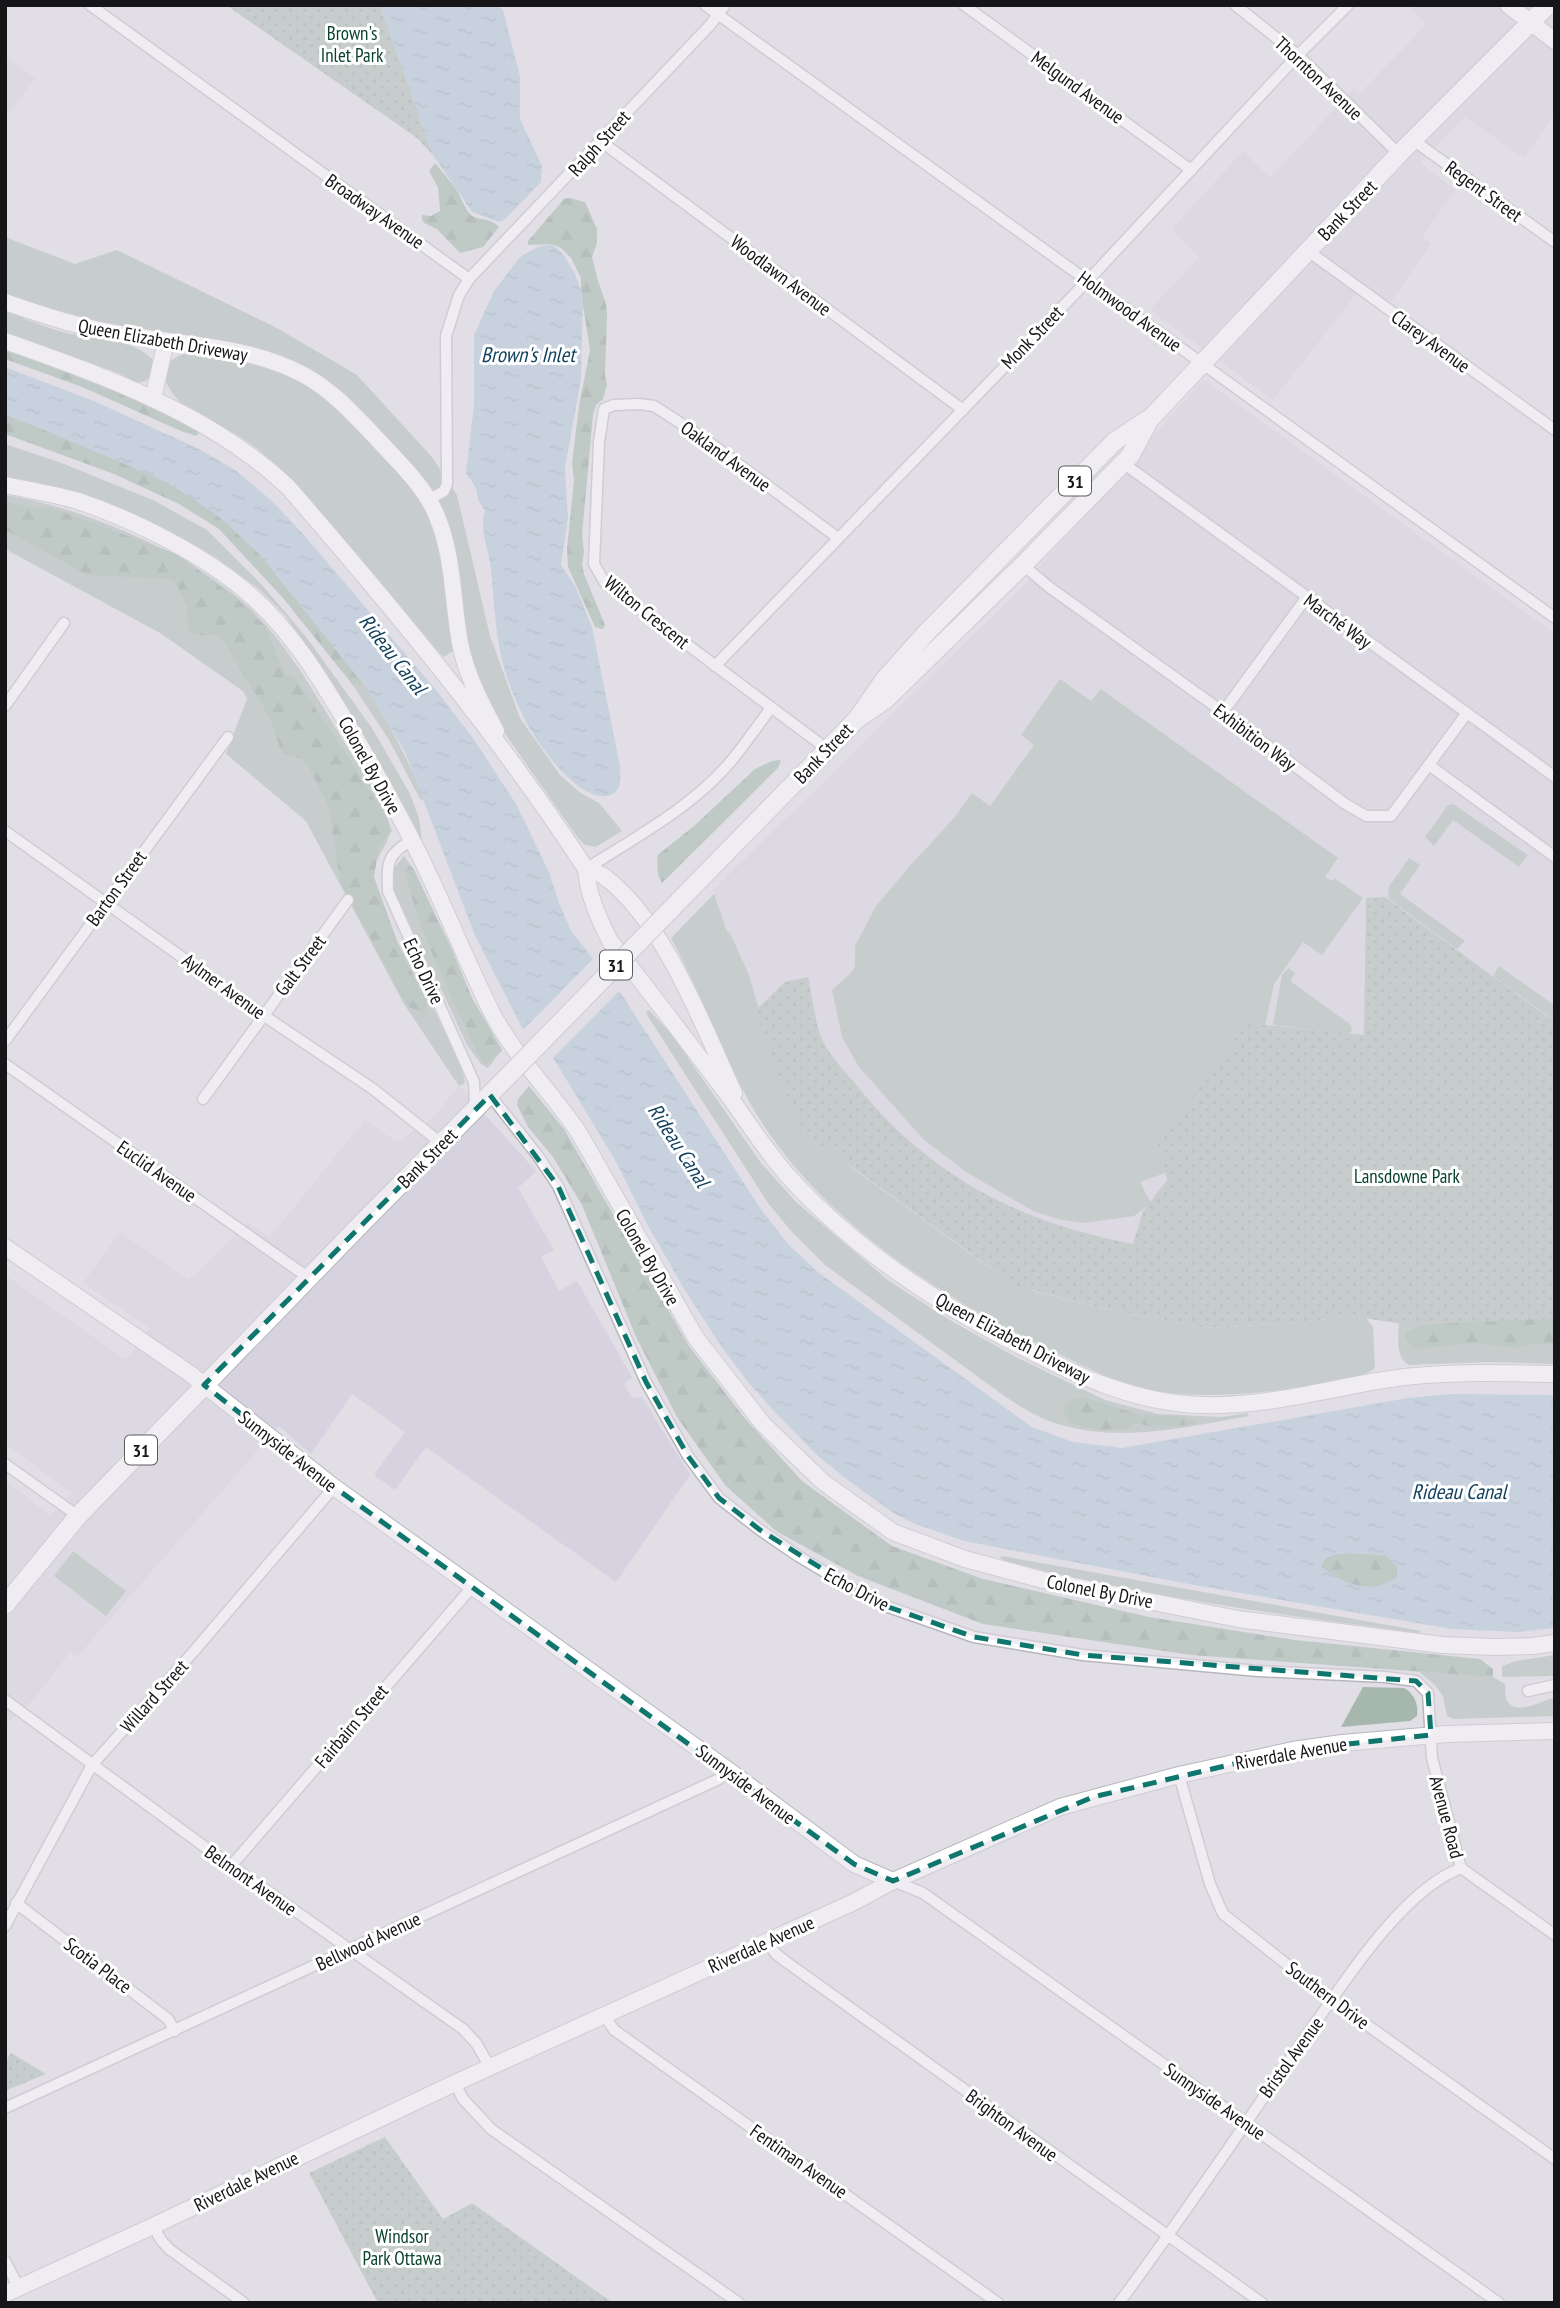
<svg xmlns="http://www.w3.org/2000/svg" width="1560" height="2308" viewBox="0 0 1560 2308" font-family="'PT Sans Narrow',sans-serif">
<defs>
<pattern id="forest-firs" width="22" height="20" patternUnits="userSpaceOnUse" patternTransform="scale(1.75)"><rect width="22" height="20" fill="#94b2a1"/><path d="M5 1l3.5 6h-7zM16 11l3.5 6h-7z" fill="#7f988a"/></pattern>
<pattern id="park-dots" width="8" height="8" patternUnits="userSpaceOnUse" patternTransform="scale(1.75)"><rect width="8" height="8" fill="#a6b8ad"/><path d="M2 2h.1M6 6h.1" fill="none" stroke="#8e9d94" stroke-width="1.8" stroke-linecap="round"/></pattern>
<pattern id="water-ripples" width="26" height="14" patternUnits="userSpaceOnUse" patternTransform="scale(1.75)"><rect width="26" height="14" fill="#a8c2d6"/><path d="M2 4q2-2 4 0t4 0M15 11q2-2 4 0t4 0" fill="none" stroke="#90a6b7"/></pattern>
</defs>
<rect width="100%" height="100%" fill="#e1dee6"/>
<g fill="#d6d2e0">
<polygon points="1408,5 1555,5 1555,114 1524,158 1465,117 1420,163 1455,190 1422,237 1431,244 1383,313 1357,293 1273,400 1150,310 1199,257 1172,229 1243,151 1270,178 1353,89 1360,93 1427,24"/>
<polygon points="5,56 35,78 5,119"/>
<polygon points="1203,379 1555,634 1555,1080 1092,1306 786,1101 713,890 1021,588"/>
<polygon points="459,1086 536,1171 518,1188 554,1250 541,1257 559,1291 577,1281 632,1377 624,1384 627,1390 632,1398 642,1397 690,1475 616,1582 426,1447 395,1490 374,1475 405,1432 352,1394 311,1454 279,1426 77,1657 70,1652 35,1698 9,1722 5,1730 5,1480 50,1515 72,1493 5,1444 5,1275 126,1360 149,1328 83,1283 120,1232 189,1280 248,1223 269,1238 365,1120 397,1142 433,1118"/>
</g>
<g fill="#a6b8ad">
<polygon points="5,237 75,264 117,250 277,328 357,375 432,457 457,495 490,636 520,718 560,775 579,792 599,803 622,831 596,847 585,845 578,838 508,738 492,713 478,677 465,633 461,579 453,543 444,517 313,372 73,316 5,293"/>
<path d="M5,311c19,7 39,16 58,21 28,8 69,5 90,28v12l-7,9 -9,2 -19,-10 -113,-41z"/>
<path d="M183,354l26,1 57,10 54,26 63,60 43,56 13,34 9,33 5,77 -9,6 -6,-6c-33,-38 -65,-76 -98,-115 -19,-23 -38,-48 -60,-68 -12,-10 -25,-22 -38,-30 -24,-14 -55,-22 -71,-47 -12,-18 -7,-29 12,-37z"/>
<polygon points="5,444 59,462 155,501 207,530 263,586 307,638 372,728 410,794 419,818 422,841 379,762 332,683 285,615 259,589 214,556 160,526 83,493 5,476"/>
<path d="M5,495c78,12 190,60 247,115 36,36 62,82 88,125 14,24 41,62 49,88 7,22 -26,39 -14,69 20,53 53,100 75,152 5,12 13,26 15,39l-6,3 -55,-82 -98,-183 -80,-67 21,-55 -4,-8 -83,-58 -155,-84z"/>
<polygon points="1060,679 1091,701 1101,689 1338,858 1325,877 1332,881 1334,878 1363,898 1322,955 1303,942 1274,984 1255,1072 1182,1162 1165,1173 1140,1182 1151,1203 1134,1216 1084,1223 1062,1220 1035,1212 966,1172 923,1139 859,1067 842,1037 832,990 850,974 855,967 855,946 876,906 909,867 954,818 972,793 990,806 1034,745 1021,735"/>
<path d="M352,684l13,2c25,38 43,74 61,116l-6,-3 -31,-59z"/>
<polygon points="1453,804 1528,855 1519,867 1453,820 1434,846 1425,837 1448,805"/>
<polygon points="404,856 413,868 452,950 472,998 502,1050 488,1068 481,1064 467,1045 442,991 394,897 394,868"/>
<polygon points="1409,858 1420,865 1400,894 1465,941 1457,949 1389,899 1388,888"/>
<path d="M714,894l13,37 3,2 19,42 32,111 22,39 48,42 139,101 44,23 58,15 114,22 91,-5 52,-7 17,2 7,9 2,41c-10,12 -103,24 -123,25 -40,3 -81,4 -120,-8 -25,-7 -50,-20 -73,-31 -105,-49 -221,-122 -288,-218 -43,-60 -64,-133 -100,-198z"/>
<polygon points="1499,966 1555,1006 1555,1021 1493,976"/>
<polygon points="1288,968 1295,973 1290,981 1351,1025 1352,1031 1347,1034 1273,1025 1282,975"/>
<path d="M649,1010l23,25 89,128 35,39 93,79 59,38 68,38 89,43 53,14 64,3 25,-4 2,3c-63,11 -131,28 -194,7 -19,-6 -35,-17 -52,-28l-178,-130 -33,-33 -24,-29 -119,-185 -3,-6z"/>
<path d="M1555,1274v90l-66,-2 -80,3c-15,-8 -10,-31 -10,-46z"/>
<polygon points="73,1551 126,1591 106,1616 54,1576"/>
<path d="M1002,1556l419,75 -2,2c-139,-18 -278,-37 -414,-72l-5,-3z"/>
<polygon points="1555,1655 1555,1676 1502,1677 1502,1666 1516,1661"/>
<path d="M1418,1671l75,6 12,7c1,5 -1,12 2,17 10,15 35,0 48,-4v19l-102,3 -6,-3 -4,-20 -9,-12z"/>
<path d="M1363,1687l41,1c10,5 15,17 13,28l-7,5 -69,6z"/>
</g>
<g fill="url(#forest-firs)">
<path d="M435,163c7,8 14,17 21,26 5,8 8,18 14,25 6,7 21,3 29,13l-16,20 -23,6 -23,-24 -13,-6 -2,-4v-4l9,1 9,-5 -2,-24 -9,-16z"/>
<polygon points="569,198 585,202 597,229 597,243 592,257 598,281 606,304 607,315 605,375 607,385 603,399 596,405 593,415 582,535 584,552 582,564 584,574 605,625 603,629 595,627 568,567 567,549 574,480 572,463 579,406 590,350 581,293 581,278 571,258 561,248 552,244 528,245 528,241 564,199"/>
<polygon points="5,349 73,371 154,407 196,429 199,433 196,436 181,431 82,387 5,359"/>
<path d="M5,414c68,28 162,58 217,105 56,46 98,110 143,167l-13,-2 -69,-86 -64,-69 -40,-25 -65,-30 -109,-40z"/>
<polygon points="5,502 42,509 50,507 179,555 236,598 265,626 285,674 294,677 345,752 386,817 392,831 379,846 374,877 400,949 428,1004 424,1013 407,1006 340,881 329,807 308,765 300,758 282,754 270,718 223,641 216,634 207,636 188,632 187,606 175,582 166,579 87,575 5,530"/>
<polygon points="781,760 778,768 662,883 658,875 657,856 660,853 694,826 755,769 772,761"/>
<path d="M409,866l4,2 39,82 20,48 30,52 -17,15 -8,-13c-26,-59 -60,-120 -72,-184z"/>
<polygon points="529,1086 564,1129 689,1346 743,1416 802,1481 892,1546 983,1579 1149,1617 1295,1640 1480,1659 1493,1669 1493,1677 1191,1655 983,1624 858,1576 776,1531 725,1485 677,1417 637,1339 582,1205 553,1157 528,1127 517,1105 518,1099"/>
<polygon points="1555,1317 1555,1344 1530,1344 1516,1348 1470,1343 1417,1349 1409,1344 1405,1338 1406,1332 1422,1325"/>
<path d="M1081,1397l61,18 41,2 13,4 -3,4 -40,2 -13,-3h-7l-5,5 -30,1 -28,-7c-10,-16 -8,-21 11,-26z"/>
<path d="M1350,1553l36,2 11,11v11c-23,20 -55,7 -76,-10 3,-14 17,-13 29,-14z"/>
</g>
<g fill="url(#park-dots)">
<polygon points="226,5 380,5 433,155 417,138"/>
<path d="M1385,897l170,125v297l-151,5 -55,-8 -52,7 -91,5 -114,-22 -78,-21 -206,-150 -22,-34 -31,-90 30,-29 23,-5c4,18 6,39 12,57 6,18 22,34 34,48 72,92 165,141 279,162l10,-33 24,-31 -2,-13 -9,-19 90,-125 118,12 2,-137z"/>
<polygon points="11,2053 46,2074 5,2091 5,2063"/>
<polygon points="385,2137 443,2219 472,2203 613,2303 378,2303 309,2173"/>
</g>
<g fill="url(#water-ripples)" fill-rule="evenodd">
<polygon points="380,5 498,5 503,10 520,76 520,119 542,166 541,182 504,220 499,222 472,212 433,155"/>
<path d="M552,244l12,11 11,19 8,22 -2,83 -16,89 3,50 -7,47 15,23 16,39 28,139c0,13 3,27 -13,30 -31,5 -74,-58 -85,-82 -26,-53 -26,-88 -31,-145 -2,-18 -12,-41 -6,-58l-7,-11 -2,-12 -10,-15 8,-68v-70l20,-44 27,-35 17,-9z"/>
<path d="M5,367l91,35 103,47 36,21 37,31 32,34 132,155 37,48 43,66 33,68 9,28 13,31 51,64 138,213 28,36 31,29 213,154 41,15 49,6 286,-50 42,-4 105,1v233l-37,4 -66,-3 -258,-44 -230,-44 -51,-18 -21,-11 -47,-34 -26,-21 -46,-47 -25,-28 -27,-36 -38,-59 -36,-63 -32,-64 -61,-101 -32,-31 -48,-95 -69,-181 -40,-66 -105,-131 -39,-37 -49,-33 -63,-28 -104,-43zM1350,1553l36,2 11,11v10c-23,21 -55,8 -76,-9 3,-14 17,-13 29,-14z"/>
</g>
<polygon fill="#e1dee6" points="595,957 621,989 550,1061 521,1032"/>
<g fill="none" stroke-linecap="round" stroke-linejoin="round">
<defs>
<g id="street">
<polyline points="90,5 469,279"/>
<polyline points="705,5 1555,618"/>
<polyline points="964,5 1191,170"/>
<polyline points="1235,5 1298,55 1399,154"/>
<polyline points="599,140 963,410"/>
<polyline points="1413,140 1555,242"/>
<polyline points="1308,251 1555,430"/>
<polyline points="1123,463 1555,777"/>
<polyline points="429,500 444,491 447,484 446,336 459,295 469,279 711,24 725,5"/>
<polyline points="1023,565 1049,587 1223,712 1344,803 1366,816 1391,816 1467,713"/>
<polyline points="715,666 1095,273 1298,55 1348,5"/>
<polyline points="5,706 64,623"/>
<polyline points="1223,712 1306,598"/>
<polyline points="827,749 605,583 594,564 599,442 604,409 614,405 639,404 654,406 702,437 838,538"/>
<polyline points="1429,765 1555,857"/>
<polyline points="5,831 263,1015 373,1089 441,1143"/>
<path d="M412,840c-26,15 -25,23 -24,51l86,191 1,28"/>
<path d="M586,869c50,-32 108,-63 146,-109 14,-17 26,-35 39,-52"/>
<polyline points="5,1041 228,737"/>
<polyline points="5,1064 309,1278"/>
<polyline points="490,1095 538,1156 558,1186 646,1382 688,1456 719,1498 760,1530 798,1556 877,1603 974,1637 1083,1655 1258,1671 1385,1677 1416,1681 1428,1693 1432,1758 1461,1868 1555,1935"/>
<polyline points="203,1099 348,900"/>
<polyline points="5,1464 78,1516"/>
<polyline points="1528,1691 1555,1685"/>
<polyline points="5,1700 213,1853 463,2029 476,2043 490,2067"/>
<polyline points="1179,1775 1210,1884 1223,1914 1332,2000 1555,2159"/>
<polyline points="231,1866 473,1586"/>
<polyline points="893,1881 923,1893 1499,2303"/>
<polyline points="16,1903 168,2019 175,2031"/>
<polyline points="5,1926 92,1765 195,1650 334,1487"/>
<polyline points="767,1942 776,1954 785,1961 1262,2303"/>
<polyline points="604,2015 614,2030 998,2303"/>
<polyline points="455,2083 463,2099 491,2129 739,2303"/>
<polyline points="5,2108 719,1779 728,1770"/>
<polyline points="153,2226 161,2240 169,2249 244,2303"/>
<polyline points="5,2261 19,2288"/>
<path d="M1119,2303c64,-86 122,-174 183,-261 38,-53 98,-151 159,-174"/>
</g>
<g id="secondary">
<polyline points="1508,5 1555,41"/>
<path d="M5,302c40,14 80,27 122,33 59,10 121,11 175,39 31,16 55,44 79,69 20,22 43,43 55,71 18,42 16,85 24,129 6,31 21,60 36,88"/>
<path d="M5,341c99,35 206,73 283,146 106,122 210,247 298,382 2,26 12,48 24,72 41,52 81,105 121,158 19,26 36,54 58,78 65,72 147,126 233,170 57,30 117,57 182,58 63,2 125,-17 186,-26 55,-8 109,-6 165,-5"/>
<polyline points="153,399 166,341"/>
<path d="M5,485c24,5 50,9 73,16 55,18 128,55 171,93 41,35 71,84 99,131 25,42 49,85 71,129 26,53 47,107 73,159 23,44 60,79 87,120l117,205 67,86 60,58 70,50 72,27 78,21 195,39 204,26 53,2 37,-1 23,-3"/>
<path d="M586,869c7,2 14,4 20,9 59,45 97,148 128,215"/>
<polyline points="5,1247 189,1373 334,1487 728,1770 854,1864 893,1881"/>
<polyline points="5,2294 153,2226 455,2083 854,1902 893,1881 1060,1807 1179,1775 1293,1750 1342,1743 1447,1734 1555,1731"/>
</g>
<g id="primary">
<polyline points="857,719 886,699 1023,565 1123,463 1130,456 1150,419 1399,154 1548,5"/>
<polyline points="719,860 857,719 884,680 927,632 1115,441 1147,420"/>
<polyline points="5,1605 78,1516 365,1220 513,1071"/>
</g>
</defs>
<use href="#street" stroke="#b8b6bd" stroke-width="13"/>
<use href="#secondary" stroke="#b8b6bd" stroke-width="18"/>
<use href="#primary" stroke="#b8b6bd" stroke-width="20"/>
<use href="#street" stroke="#fff" stroke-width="10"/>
<use href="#secondary" stroke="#fff" stroke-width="16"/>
<use href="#primary" stroke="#fff" stroke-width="18"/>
<defs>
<polyline id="primary-bridge" points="513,1071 719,860"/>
</defs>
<use href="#primary-bridge" stroke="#b8b6bd" stroke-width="20" stroke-linecap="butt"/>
<use href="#primary-bridge" stroke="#fff" stroke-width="18"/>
</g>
<path d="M0 0H1560V2308H0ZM490,1095l68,91 88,196 42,74 31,42 41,32 117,73 97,34 109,18 333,26 12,12 3,42 -138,15 -200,47 -200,84 -39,-17 -520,-377 -130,-102z" fill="#e1dee6" fill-opacity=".55" fill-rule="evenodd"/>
<path fill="none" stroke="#0f766e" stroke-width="5" stroke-dasharray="14 9" stroke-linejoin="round" d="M490,1095l68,91 88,196 42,74 31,42 41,32 117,73 97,34 109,18 333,26 12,12 3,42 -138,15 -200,47 -200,84 -39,-17 -520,-377 -130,-102z"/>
<g text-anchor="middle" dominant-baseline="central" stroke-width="6" stroke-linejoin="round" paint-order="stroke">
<g fill="#fff" stroke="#5c5b5d" stroke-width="2">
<rect x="1059" y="466.5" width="32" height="29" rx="5"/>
<rect x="600" y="950.5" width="32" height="29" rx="5"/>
<rect x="125" y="1435.5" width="32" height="29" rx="5"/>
</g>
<g font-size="18" font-weight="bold" fill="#161517">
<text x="1075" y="481">31</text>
<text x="616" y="965">31</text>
<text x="141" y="1450">31</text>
</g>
<g font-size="19" fill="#09432b" stroke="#fff">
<text x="352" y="33">Brown's<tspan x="352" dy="22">Inlet Park</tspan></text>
<text x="1407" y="1176">Lansdowne Park</text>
<text x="402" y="2236">Windsor<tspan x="402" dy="22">Park Ottawa</tspan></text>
</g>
<g font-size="19" fill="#161517" stroke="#fff">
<text transform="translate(1319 78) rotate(43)">Thornton Avenue</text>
<text transform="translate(1078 87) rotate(36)">Melgund Avenue</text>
<text transform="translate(599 143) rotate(-48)">Ralph Street</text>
<text transform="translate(1484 191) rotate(36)">Regent Street</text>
<text transform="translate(1347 210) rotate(-46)">Bank Street</text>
<text transform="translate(375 211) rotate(35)">Broadway Avenue</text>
<text transform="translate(781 275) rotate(37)">Woodlawn Avenue</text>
<text transform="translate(1130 311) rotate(36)">Holmwood Avenue</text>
<text transform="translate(1032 337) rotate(-46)">Monk Street</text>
<text transform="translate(163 340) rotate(10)">Queen Elizabeth Driveway</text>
<text transform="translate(1431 341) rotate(36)">Clarey Avenue</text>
<text transform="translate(726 456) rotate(36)">Oakland Avenue</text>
<text transform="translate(647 612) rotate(39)">Wilton Crescent</text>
<text transform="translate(1338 621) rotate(36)">Marché Way</text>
<text transform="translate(1255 737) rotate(37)">Exhibition Way</text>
<text transform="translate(823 753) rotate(-46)">Bank Street</text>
<text transform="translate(370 765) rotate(61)">Colonel By Drive</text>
<text transform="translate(116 888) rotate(-54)">Barton Street</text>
<text transform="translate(300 965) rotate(-53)">Galt Street</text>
<text transform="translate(424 971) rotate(65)">Echo Drive</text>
<text transform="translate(224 986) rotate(36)">Aylmer Avenue</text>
<text transform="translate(427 1158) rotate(-45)">Bank Street</text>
<text transform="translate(157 1171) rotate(35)">Euclid Avenue</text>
<text transform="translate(648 1257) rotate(60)">Colonel By Drive</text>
<text transform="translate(1013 1338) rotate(28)">Queen Elizabeth Driveway</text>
<text transform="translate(288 1451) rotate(38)">Sunnyside Avenue</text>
<text transform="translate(857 1589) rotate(28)">Echo Drive</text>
<text transform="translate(1100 1591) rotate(11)">Colonel By Drive</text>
<text transform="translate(154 1696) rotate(-48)">Willard Street</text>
<text transform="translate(351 1726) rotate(-50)">Fairbairn Street</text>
<text transform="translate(1291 1753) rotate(-10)">Riverdale Avenue</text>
<text transform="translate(746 1784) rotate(37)">Sunnyside Avenue</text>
<text transform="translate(1447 1817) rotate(75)">Avenue Road</text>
<text transform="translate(251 1880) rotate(35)">Belmont Avenue</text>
<text transform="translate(368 1941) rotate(-25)">Bellwood Avenue</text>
<text transform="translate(761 1944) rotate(-24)">Riverdale Avenue</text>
<text transform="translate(98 1965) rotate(37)">Scotia Place</text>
<text transform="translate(1328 1995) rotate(37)">Southern Drive</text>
<text transform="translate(1291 2057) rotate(-54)">Bristol Avenue</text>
<text transform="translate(1215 2101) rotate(35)">Sunnyside Avenue</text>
<text transform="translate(1012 2125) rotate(36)">Brighton Avenue</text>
<text transform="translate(799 2161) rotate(35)">Fentiman Avenue</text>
<text transform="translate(246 2181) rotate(-26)">Riverdale Avenue</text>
</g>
<g font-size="21" font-style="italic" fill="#13415e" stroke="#fff">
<text x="528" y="354">Brown's Inlet</text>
<text transform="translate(393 654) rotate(52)">Rideau Canal</text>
<text transform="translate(679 1145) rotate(57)">Rideau Canal</text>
<text x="1459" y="1491">Rideau Canal</text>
</g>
</g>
<rect width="1560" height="2308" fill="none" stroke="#161517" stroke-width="14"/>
</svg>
